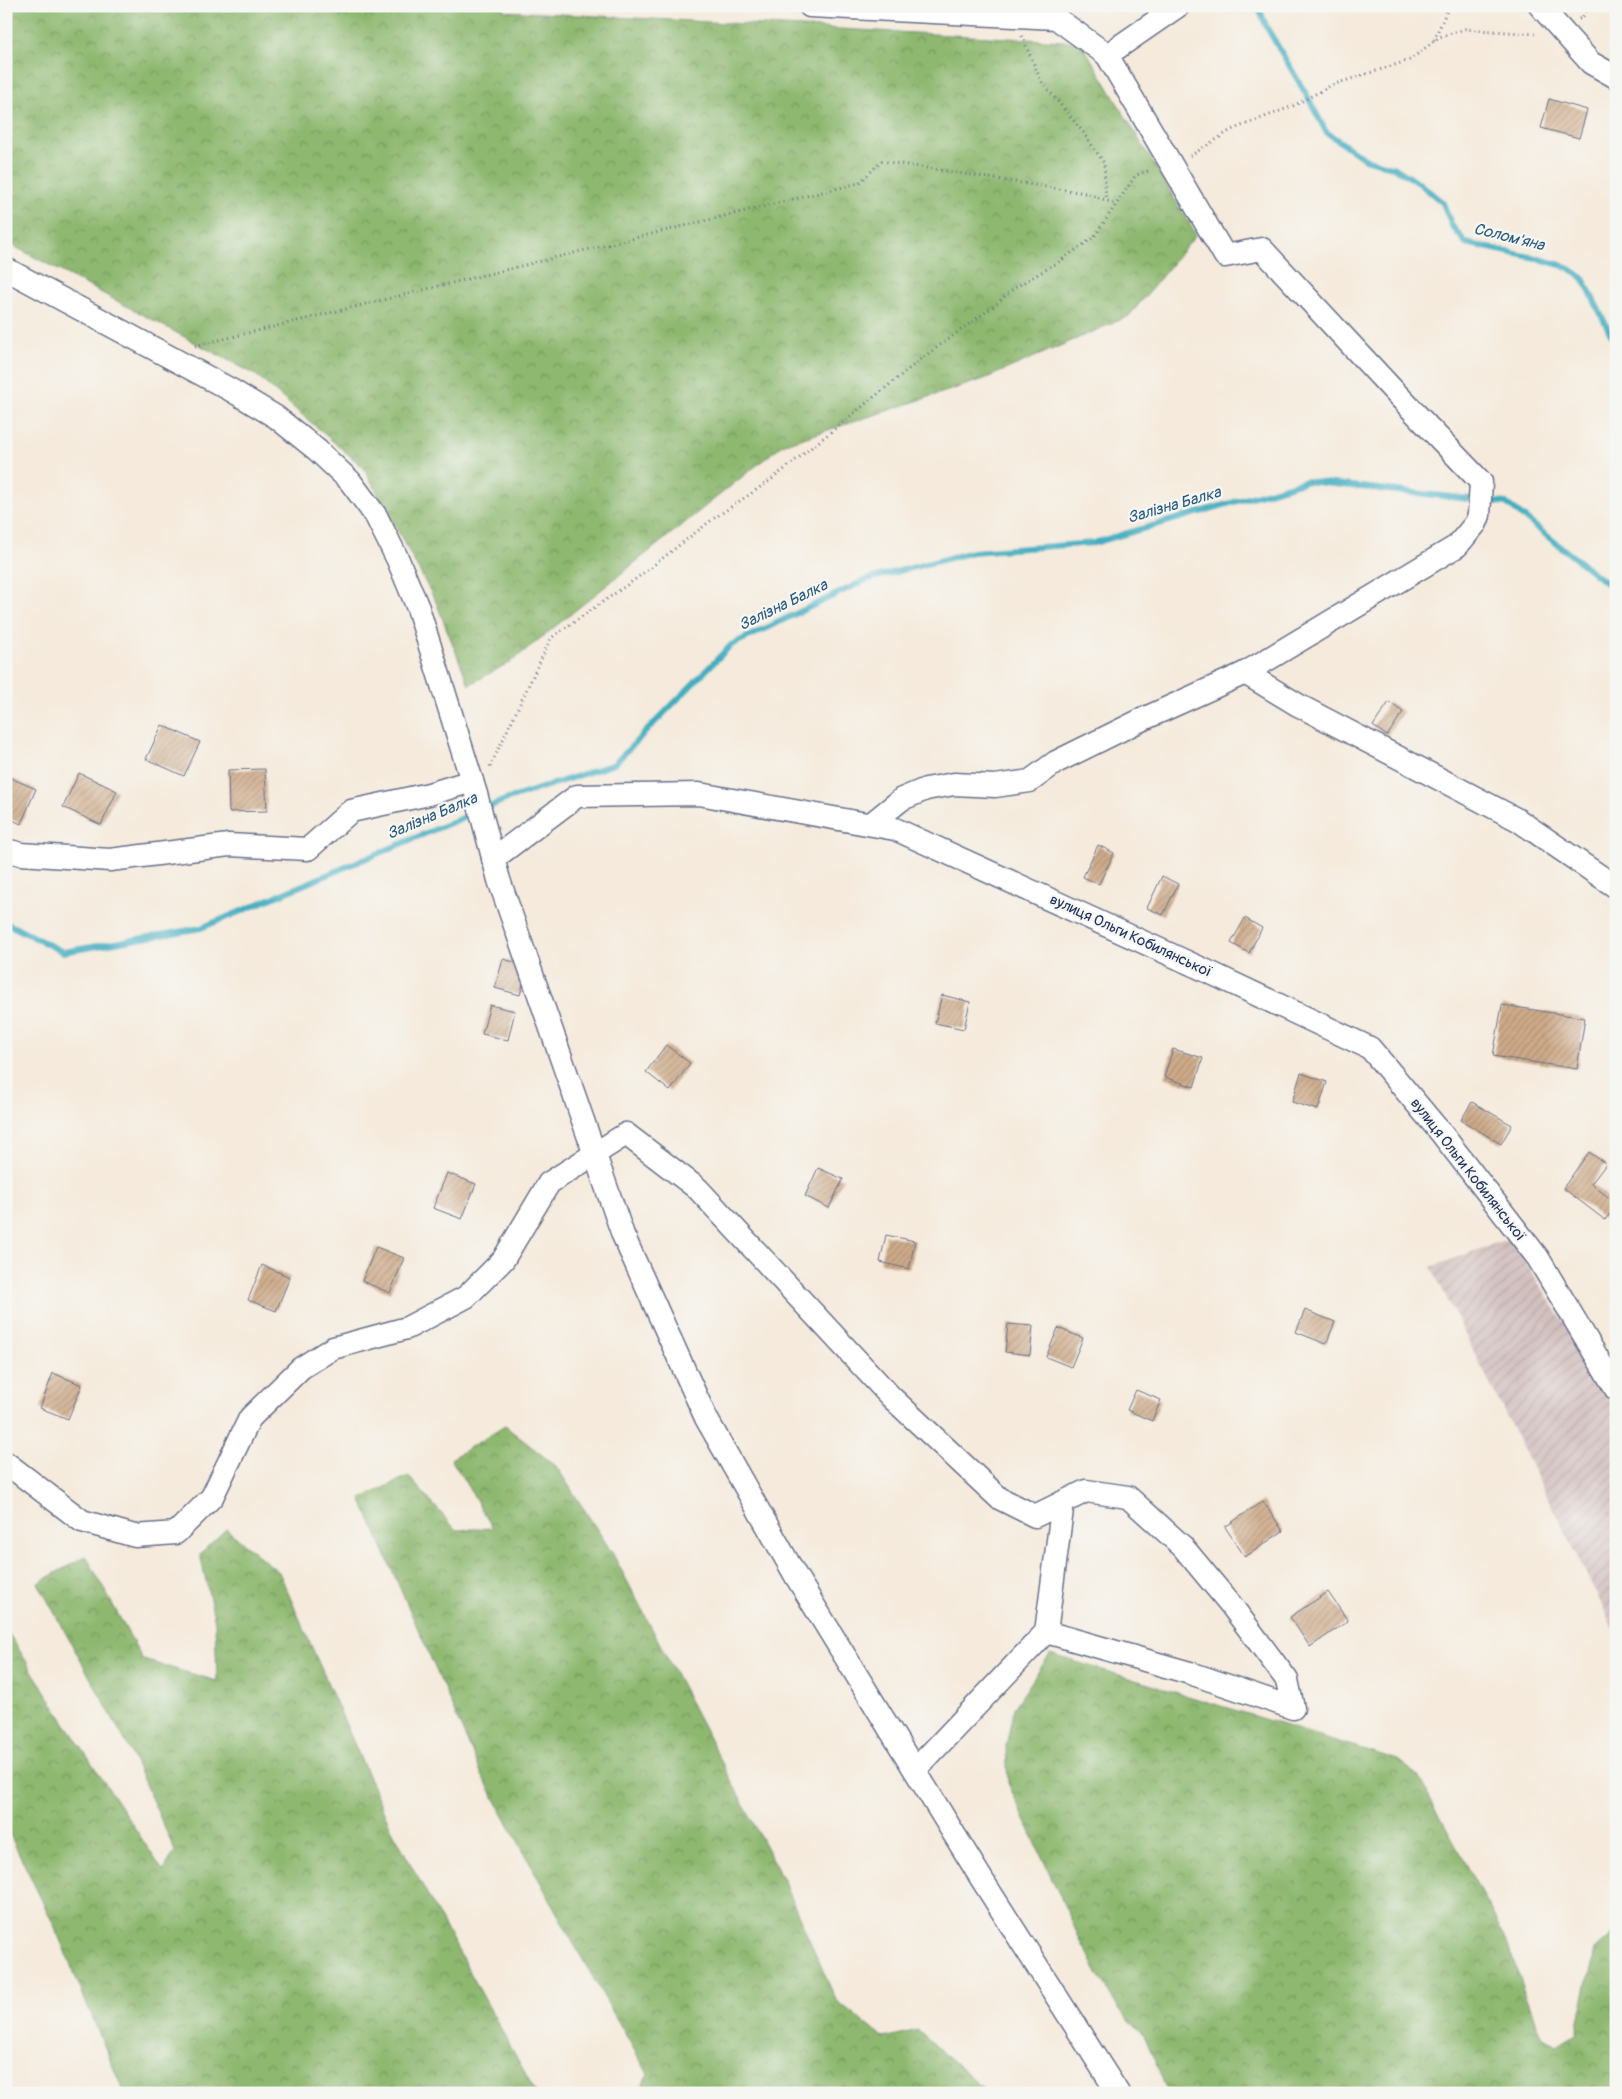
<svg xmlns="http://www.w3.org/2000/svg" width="1622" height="2099" viewBox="0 0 1622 2099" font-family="Pangolin,sans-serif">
<defs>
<pattern id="industrial-furrows" width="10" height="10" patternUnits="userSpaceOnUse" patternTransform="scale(1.25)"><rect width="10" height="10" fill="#d1bfbe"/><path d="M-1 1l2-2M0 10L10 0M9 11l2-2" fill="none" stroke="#b3a4a6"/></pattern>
<pattern id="forest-crowns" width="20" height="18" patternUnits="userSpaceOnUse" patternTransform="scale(1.25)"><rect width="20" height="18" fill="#8eb86f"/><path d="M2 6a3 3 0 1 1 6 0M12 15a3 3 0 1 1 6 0" fill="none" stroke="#73965e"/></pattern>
<pattern id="building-hatch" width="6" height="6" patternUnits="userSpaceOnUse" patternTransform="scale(1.25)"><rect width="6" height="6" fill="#cfab89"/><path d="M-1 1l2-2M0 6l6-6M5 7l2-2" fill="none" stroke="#a78c73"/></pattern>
</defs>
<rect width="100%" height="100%" fill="#f6f6f2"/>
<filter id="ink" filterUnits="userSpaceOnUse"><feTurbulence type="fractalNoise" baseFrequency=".02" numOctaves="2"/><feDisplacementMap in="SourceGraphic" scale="10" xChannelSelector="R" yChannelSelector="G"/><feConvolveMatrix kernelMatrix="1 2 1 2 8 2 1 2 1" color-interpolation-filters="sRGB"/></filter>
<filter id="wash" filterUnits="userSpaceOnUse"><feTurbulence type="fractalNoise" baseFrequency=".0096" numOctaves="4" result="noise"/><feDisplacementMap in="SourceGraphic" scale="20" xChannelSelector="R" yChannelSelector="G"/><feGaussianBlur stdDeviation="1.12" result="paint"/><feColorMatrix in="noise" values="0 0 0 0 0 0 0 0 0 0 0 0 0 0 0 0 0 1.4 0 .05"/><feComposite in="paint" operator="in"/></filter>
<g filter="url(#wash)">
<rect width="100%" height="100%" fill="#f5eadb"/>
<polygon fill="url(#industrial-furrows)" points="1510,1238 1616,1404 1616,1633 1431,1267"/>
<g fill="url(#forest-crowns)" stroke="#547466">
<polygon points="6,6 504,6 504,11 1081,42 1196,235 1129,316 984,379 782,445 512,661 469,685 436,602 364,468 256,375 6,242"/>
<polygon points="505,1426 556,1466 613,1554 782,1878 836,2000 884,2038 918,2030 988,2093 637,2093 648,2074 575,1946 482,1775 361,1499 408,1476 456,1530 493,1528 451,1459"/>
<polygon points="226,1529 279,1572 391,1828 536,2093 124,2093 54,1925 6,1827 6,1629 56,1709 163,1871 175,1851 128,1746 38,1583 86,1556 143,1660 217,1681 215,1622 200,1554"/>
<polygon points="1050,1654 1395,1759 1418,1776 1504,1935 1541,2037 1557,2045 1576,2033 1595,1950 1616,1931 1616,2093 1168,2093 1145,2037 1119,2010 1082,1944 1008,1783 1006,1746 1014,1708"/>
</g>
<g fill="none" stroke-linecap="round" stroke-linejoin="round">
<g stroke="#43aec1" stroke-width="6">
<polyline points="1258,6 1267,28 1309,99 1326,132 1365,159 1395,168 1419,183 1443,203 1452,226 1466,243 1540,259 1567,267 1583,278 1616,345"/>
<polyline points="6,923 63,952 201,928 505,800 614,764 731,645 868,579 973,552 1094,543 1306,481 1506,503 1616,591"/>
</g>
</g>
<g id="blocks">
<g fill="url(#building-hatch)">
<polygon points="1549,99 1587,110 1579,138 1541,128"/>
<polygon points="1389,702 1403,712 1387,736 1373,726"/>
<polygon points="162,725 200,742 184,776 146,759"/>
<polygon points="265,769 267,811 229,812 228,770"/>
<polygon points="79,773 117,791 101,825 63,807"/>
<polygon points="6,776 36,789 21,824 6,817"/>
<polygon points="1098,845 1114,853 1099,884 1083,877"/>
<polygon points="1162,876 1178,884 1163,915 1147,908"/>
<polygon points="1245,918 1262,928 1249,953 1231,943"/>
<polygon points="503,959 528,966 520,995 495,988"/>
<polygon points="942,995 970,1002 964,1029 935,1023"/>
<polygon points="490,1005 515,1011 508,1040 482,1034"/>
<polygon points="1502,1005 1585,1018 1577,1069 1493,1056"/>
<polygon points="666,1045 690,1063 670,1091 646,1072"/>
<polygon points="1173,1049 1203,1058 1194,1087 1164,1077"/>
<polygon points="1301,1073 1327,1082 1318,1110 1292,1102"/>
<polygon points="1472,1102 1512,1125 1501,1144 1461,1120"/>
<polygon points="1589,1152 1606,1164 1591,1184 1616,1203 1616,1206 1605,1220 1563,1188"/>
<polygon points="818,1168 843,1179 829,1208 805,1196"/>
<polygon points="447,1173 476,1184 462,1219 433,1208"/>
<polygon points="886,1235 915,1241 909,1269 880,1262"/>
<polygon points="376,1247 404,1258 390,1293 362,1281"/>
<polygon points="262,1265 290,1277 276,1311 248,1300"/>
<polygon points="1305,1310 1335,1322 1326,1344 1296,1332"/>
<polygon points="1008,1324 1033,1326 1030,1355 1005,1352"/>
<polygon points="1058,1328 1083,1338 1071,1367 1046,1357"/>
<polygon points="53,1373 82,1385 68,1419 40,1408"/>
<polygon points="1136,1390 1161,1400 1152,1421 1127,1410"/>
<polygon points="1263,1501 1283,1531 1245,1557 1225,1527"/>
<polygon points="1328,1592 1348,1621 1310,1647 1290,1617"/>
</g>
</g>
</g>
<g filter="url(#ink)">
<use href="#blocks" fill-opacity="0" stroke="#67708a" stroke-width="1"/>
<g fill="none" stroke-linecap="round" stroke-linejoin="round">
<defs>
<g id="minor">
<polyline points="810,6 1056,18 1107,55"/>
<polyline points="1540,6 1591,63 1616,77"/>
<polyline points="6,269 231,390 276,417 317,450 350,481 376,516 398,560 418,608 476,794 499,880 623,1235 706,1418 797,1578 981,1878 1118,2093"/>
<polyline points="1245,673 1298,705 1518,820 1616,887"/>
<polyline points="871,824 902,799 926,789 954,784 995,786 1030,781 1056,762 1139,721 1245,673 1457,546 1476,523 1479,515 1481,482 1393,390 1262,249 1225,256 1107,55 1178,6"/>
<polyline points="6,850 21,854 110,860 229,845 308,849 351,811 429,794 472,781"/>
<polyline points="493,859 577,796 699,794 895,829 1211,973 1370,1048 1442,1134 1538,1258 1616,1389"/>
<polyline points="6,1463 82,1521 135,1536 176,1533 212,1497 250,1418 301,1368 333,1348 407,1328 466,1297 503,1260 549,1183 626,1134 698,1189 891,1397 999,1498 1035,1516 1086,1491 1128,1497 1183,1547 1231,1605 1287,1680 1293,1708 1190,1673 1046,1632 915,1770"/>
<polyline points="1046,1632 1063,1502"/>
</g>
</defs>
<use href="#minor" stroke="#67708a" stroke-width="25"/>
<g stroke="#67708a" stroke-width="3" stroke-dasharray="1 4" stroke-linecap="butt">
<polyline points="1593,6 1589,7 1616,7"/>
<polyline points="1579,19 1582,18 1589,7"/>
<polyline points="1022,36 1041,81 1083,132 1104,163 1106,200"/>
<polyline points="1434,40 1449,6"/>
<polyline points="1190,156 1231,130 1293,106 1332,85 1410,60 1439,37 1465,29 1535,34"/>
<polyline points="195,346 859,183 882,161 1085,193 1116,204"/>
<polyline points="490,767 551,638 637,578 713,519 771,480 925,356 994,306 1014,288 1057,263 1094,237 1136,175 1151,170"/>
</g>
<use href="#minor" stroke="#fff" stroke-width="22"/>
</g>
</g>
<g text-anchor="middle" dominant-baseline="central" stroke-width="4.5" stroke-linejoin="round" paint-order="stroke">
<g font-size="15" fill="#1b2f5e" stroke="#f6f6f2">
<text transform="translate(1131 936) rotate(25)">вулиця Ольги Кобилянської</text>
<text transform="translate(1468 1170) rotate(52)">вулиця Ольги Кобилянської</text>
</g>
<g font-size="16" font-style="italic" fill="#295b81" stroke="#f6f6f2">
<text transform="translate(1509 237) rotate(14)">Солом'яна</text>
<text transform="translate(1174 505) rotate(-16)">Залізна Балка</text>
<text transform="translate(783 605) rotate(-26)">Залізна Балка</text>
<text transform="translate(432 816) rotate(-23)">Залізна Балка</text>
</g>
</g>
<rect width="1622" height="2099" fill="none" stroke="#f6f6f2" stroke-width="25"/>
</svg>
